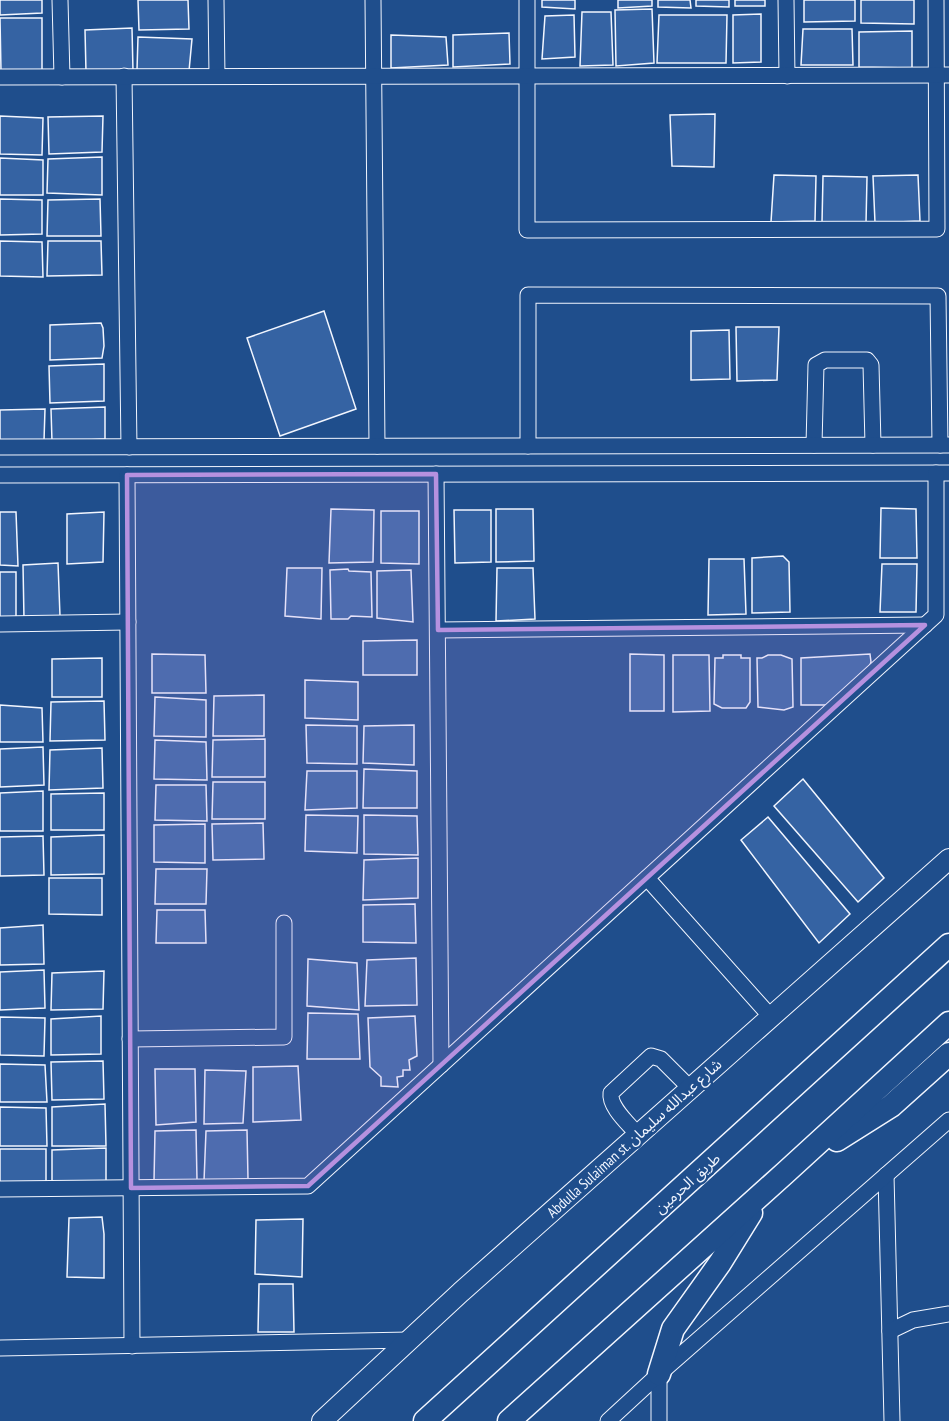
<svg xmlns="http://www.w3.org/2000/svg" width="949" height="1421" viewBox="0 0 949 1421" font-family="'PT Sans Narrow','Noto Sans Arabic',sans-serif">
<rect width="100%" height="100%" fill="#1f4e8c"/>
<g fill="#3563a3" stroke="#f2f6ff" stroke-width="1.5">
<polygon points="0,0 42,0 42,13 0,15"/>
<polygon points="138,0 188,0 189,29 139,30"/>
<polygon points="542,0 575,0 575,9 542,7"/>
<polygon points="618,0 652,0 652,6 618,8"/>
<polygon points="658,0 690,0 691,8 658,7"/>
<polygon points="696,0 729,0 729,7 696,6"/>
<rect x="735" y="0" width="30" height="6"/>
<polygon points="804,0 855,0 855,21 804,22"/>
<polygon points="861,0 914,0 914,24 861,23"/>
<polygon points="652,9 654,63 616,66 615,10"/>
<polygon points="582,12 611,12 613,65 580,66"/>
<polygon points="761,14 761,62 733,63 733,15"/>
<polygon points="574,15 575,57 542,59 545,16"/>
<polygon points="659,15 727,15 726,63 657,63"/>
<polygon points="0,18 42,18 42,71 1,71"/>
<polygon points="132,28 133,71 86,72 85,30"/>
<polygon points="803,29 852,29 853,65 801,65"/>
<polygon points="912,31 912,68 859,67 859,32"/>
<polygon points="509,33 510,64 453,67 453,35"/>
<polygon points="391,35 446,37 448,65 391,68"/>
<polygon points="138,37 192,39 189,71 137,70"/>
<polygon points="715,114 714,167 672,166 670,115"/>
<polygon points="0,116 43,118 42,155 0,154"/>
<polygon points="103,116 102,152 49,154 48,117"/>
<polygon points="102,157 102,195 47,193 48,159"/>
<polygon points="0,158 43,160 43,195 0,195"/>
<polygon points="774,175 816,176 815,221 771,222"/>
<polygon points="918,175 920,221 875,223 873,176"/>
<polygon points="823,176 867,177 866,224 822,223"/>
<polygon points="0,199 42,200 42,234 0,235"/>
<polygon points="100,199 101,236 47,236 48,200"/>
<polygon points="0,241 42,242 43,277 0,276"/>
<polygon points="48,241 101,241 102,275 47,276"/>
<polygon points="324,311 356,409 280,436 247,338"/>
<polygon points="101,323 103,328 104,346 102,358 50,360 50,325"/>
<polygon points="736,327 779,327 777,380 737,381"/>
<polygon points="729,330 730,379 691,380 691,331"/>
<polygon points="104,364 104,401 50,403 49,366"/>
<polygon points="105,407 105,439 52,442 51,409"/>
<polygon points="45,409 44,441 0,443 0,410"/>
<polygon points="881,508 916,509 917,558 880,558"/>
<polygon points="331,509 374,510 373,562 329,563"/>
<polygon points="496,509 533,509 534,561 496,562"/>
<polygon points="454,510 491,510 491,562 455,563"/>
<polygon points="381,511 419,511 419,564 381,563"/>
<polygon points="0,512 16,512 18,566 0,565"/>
<polygon points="104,512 103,562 67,564 67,514"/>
<polygon points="783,556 789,562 790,612 752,613 752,558"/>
<polygon points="709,559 744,559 746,614 708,615"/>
<polygon points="58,563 60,616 24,619 23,565"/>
<polygon points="882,564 917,564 916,612 880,612"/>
<polygon points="287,568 322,568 321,619 285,616"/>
<polygon points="497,568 533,568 535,619 496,621"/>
<polygon points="348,569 349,571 371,572 372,617 351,616 348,619 331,619 330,570"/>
<polygon points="411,570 413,622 377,618 377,571"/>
<polygon points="0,572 16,572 16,618 0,621"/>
<polygon points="417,640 417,675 363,675 363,641"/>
<polygon points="152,654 205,655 206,693 152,693"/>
<polygon points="630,654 664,655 664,711 630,711"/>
<polygon points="870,654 871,662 870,665 827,705 801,705 801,658"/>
<polygon points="673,655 709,655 710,711 673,712"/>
<polygon points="723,655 741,655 741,658 750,658 750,702 746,708 722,708 714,704 715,658 723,658"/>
<polygon points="768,655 781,655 792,659 793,707 784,710 758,707 757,658 762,658"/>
<polygon points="102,658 102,697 52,697 52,659"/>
<polygon points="305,680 358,682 358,720 305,718"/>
<polygon points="264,695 264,736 213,736 214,696"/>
<polygon points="155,697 206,700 206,737 154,736"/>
<polygon points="104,701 105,740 50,741 51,702"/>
<polygon points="0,705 42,708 43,742 0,742"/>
<polygon points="306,725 357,726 357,764 307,763"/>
<polygon points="414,725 414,765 363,763 364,726"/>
<polygon points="265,739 265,777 212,777 213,740"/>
<polygon points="155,740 206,742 207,780 154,779"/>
<polygon points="43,747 44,785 0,787 0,749"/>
<polygon points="102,748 103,788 49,790 50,750"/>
<polygon points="364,769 417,771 417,808 363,808"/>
<polygon points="307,771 357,771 357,808 305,810"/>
<polygon points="803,779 884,878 858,902 774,806"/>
<polygon points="213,782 265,782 265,819 212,819"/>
<polygon points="156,785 206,785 207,821 155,820"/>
<polygon points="43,791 43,831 0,831 0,793"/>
<polygon points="104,793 104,830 51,830 51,794"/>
<polygon points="306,815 358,816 357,853 305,851"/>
<polygon points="364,815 417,816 418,855 364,854"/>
<polygon points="768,817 850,914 819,943 741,840"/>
<polygon points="263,823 264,859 213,860 212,824"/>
<polygon points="205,824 205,863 154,862 154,825"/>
<polygon points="104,835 104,874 51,875 51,837"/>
<polygon points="43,836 44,875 0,876 0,837"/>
<polygon points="418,858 418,898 363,900 364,860"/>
<polygon points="156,869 207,869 206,904 155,904"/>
<polygon points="49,878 102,878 102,915 49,914"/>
<polygon points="415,904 416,943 363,942 363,905"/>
<polygon points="157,910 205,910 206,943 156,943"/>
<polygon points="43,925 44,964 0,965 0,928"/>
<polygon points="416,958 417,1005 365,1006 367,960"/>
<polygon points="308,959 357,963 359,1010 307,1006"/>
<polygon points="44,970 45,1008 0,1010 0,972"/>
<polygon points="104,971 103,1009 51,1010 52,973"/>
<polygon points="308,1013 358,1014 360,1059 307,1059"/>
<polygon points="101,1016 101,1054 51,1055 51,1019"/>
<polygon points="415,1016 417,1056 409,1060 410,1070 403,1070 403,1076 397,1077 398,1087 381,1086 381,1077 370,1067 368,1018"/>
<polygon points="0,1017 45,1018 44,1056 0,1055"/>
<polygon points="103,1061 104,1099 52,1100 51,1062"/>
<polygon points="0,1064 45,1065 47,1102 0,1102"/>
<polygon points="298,1066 301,1120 253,1122 253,1067"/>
<polygon points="155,1069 195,1069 196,1122 156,1125"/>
<polygon points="205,1070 246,1071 243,1123 204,1124"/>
<polygon points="105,1104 106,1146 52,1146 52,1107"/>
<polygon points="0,1107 46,1108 47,1146 0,1146"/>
<polygon points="196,1130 197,1180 154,1181 155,1131"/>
<polygon points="247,1130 248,1179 204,1181 206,1131"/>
<polygon points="106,1148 106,1185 52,1185 52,1150"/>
<rect x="0" y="1149" width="46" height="36"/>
<polygon points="102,1217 104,1234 104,1278 67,1277 69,1218"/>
<polygon points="303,1219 302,1277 255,1274 256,1220"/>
<polygon points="259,1284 293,1284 294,1332 258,1332"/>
</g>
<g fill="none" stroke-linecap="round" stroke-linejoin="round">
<defs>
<g id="minor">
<polyline points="60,0 62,77"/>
<polyline points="216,0 217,76"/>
<polyline points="373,0 377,446"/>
<polyline points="527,0 527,230 937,229 936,0"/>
<polyline points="786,0 787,76"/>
<polyline points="124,76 129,447"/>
<polyline points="0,77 949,75"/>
<polyline points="814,445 816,365 825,360 867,360 871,365 873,445"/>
<polyline points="528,446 528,295 938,296 940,445"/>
<polyline points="0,447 949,445"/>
<polyline points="436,474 441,1065"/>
<polyline points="0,475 949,473"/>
<polyline points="127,475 132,1346"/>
<polyline points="0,624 128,622"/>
<polyline points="438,630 925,625"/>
<polyline points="647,878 771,1017"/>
<polyline points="130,1039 284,1037 284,923"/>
<path d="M638,1135c-9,-11 -29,-28 -27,-42l40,-37 10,3 29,29"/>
<polyline points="886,1175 892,1421"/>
<polyline points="0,1189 308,1186 936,615 936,473"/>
<polyline points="890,1331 913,1320 949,1314"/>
<polyline points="0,1348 409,1340"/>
<polyline points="659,1374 659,1421"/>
<polyline points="608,1421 659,1374 949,1120"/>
</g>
<polyline id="major" points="322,1421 461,1292 949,859"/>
<g id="highway">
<polyline points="837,1140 891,1106 949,1054"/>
<polyline points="659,1374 673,1329 720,1263 751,1213"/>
<polyline points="425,1421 949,945"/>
<polyline points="509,1421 785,1173 949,1023"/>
</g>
</defs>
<use href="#minor" stroke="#f2f6ff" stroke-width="17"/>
<use href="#major" stroke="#f2f6ff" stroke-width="22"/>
<use href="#highway" stroke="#f2f6ff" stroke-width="25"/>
<use href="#minor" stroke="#1f4e8c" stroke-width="15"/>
<use href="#major" stroke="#1f4e8c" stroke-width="20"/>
<use href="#highway" stroke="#1f4e8c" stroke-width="22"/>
</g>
<path fill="#b691df" fill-opacity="0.2" stroke="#b691df" stroke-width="4.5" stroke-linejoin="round" d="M436,474l2,156 487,-5 -617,561 -177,2 -4,-713z"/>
<g text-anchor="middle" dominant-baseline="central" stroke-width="4.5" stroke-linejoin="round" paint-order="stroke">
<g font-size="15" fill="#f2f6ff" stroke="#1f4e8c">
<text transform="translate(634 1138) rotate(-42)">Abdulla Sulaiman st. شارع عبدالله سليمان</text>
<text transform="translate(687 1183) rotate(-42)">طريق الحرمين</text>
</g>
</g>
</svg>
